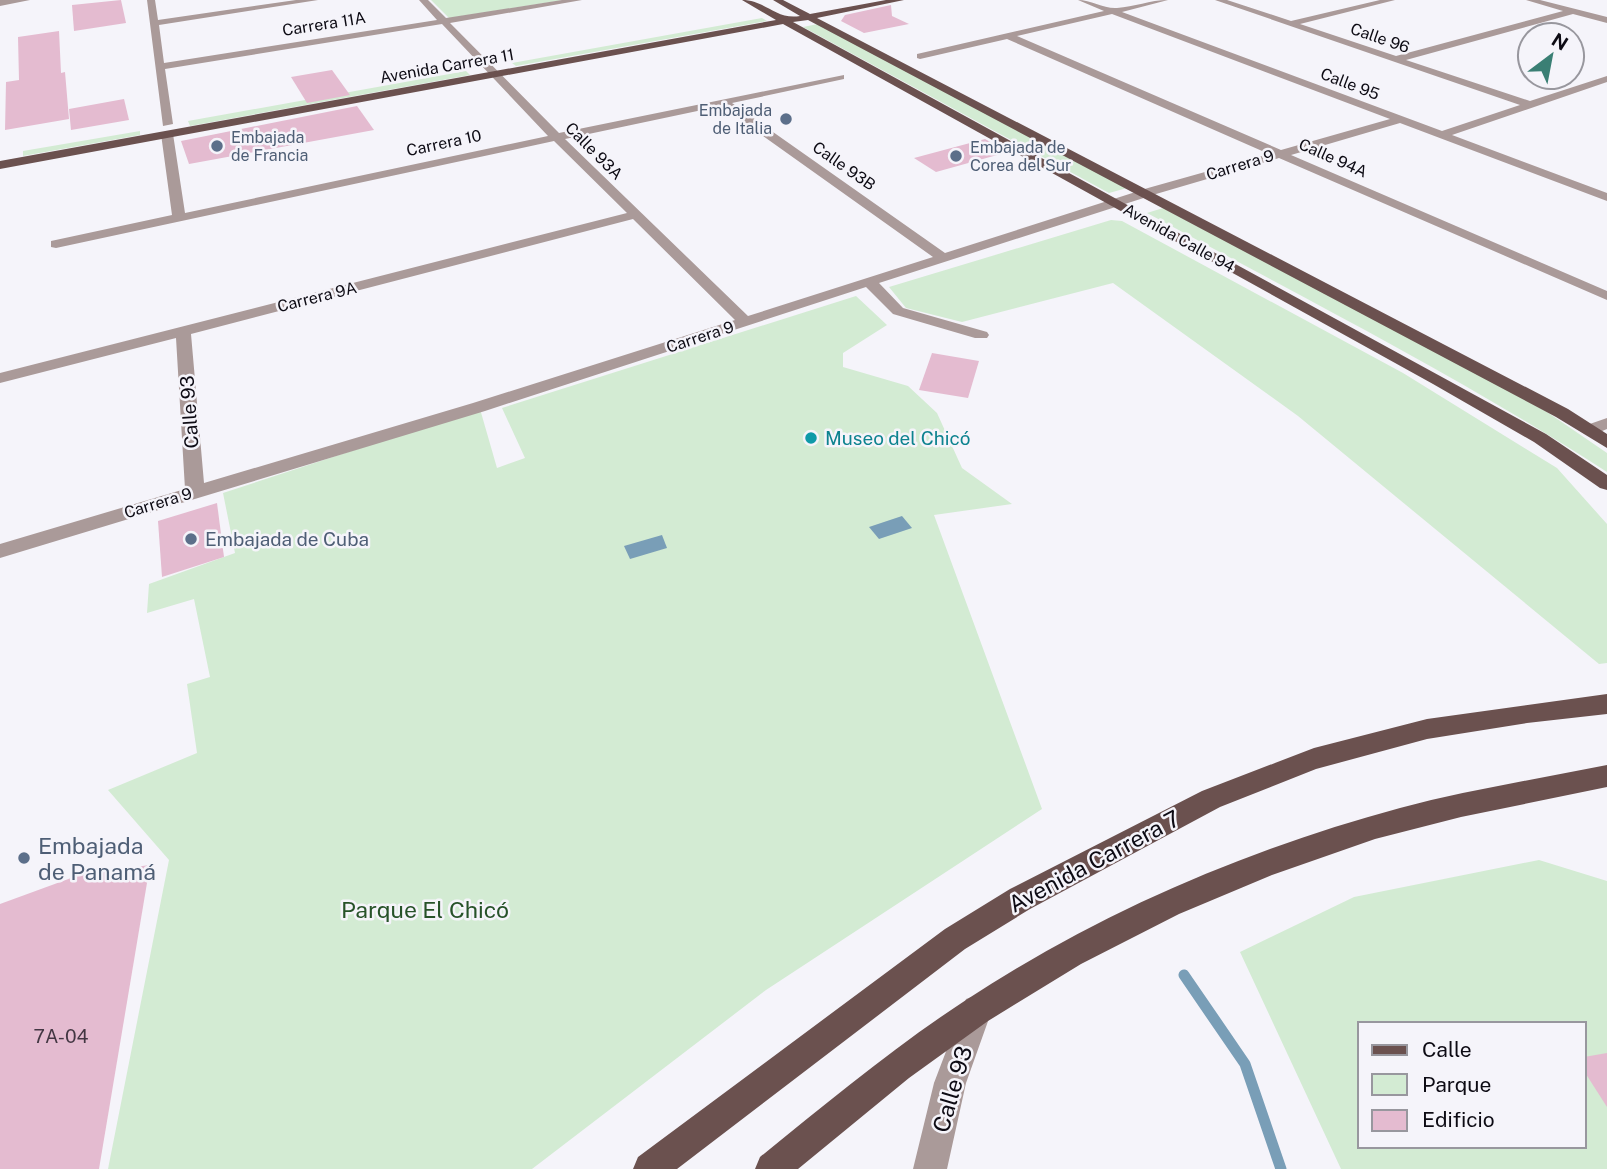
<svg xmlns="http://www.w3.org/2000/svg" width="1607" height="1169" viewBox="0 0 1607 1169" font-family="'Public Sans',sans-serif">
<rect width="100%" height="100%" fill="#f5f4fa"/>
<g fill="#d3ebd3" fill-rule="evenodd">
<polygon points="431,0 564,0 449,18"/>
<polygon points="762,18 767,21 516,66 512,63"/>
<polygon points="818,24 1127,188 1109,193 803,27"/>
<polygon points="466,71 470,75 190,126 188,121"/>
<polygon points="140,131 140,135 23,156 23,151"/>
<path d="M1163,208l335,177 49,27 60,41v19c-148,-96 -305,-175 -460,-259z"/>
<polygon points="1111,220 1122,221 1403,373 1557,468 1607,524 1607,663 1599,664 1298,416 1113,283 962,322 906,308 889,287"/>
<polygon points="856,296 887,325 843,353 843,367 908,386 937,413 962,468 1012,504 934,515 1042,809 766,990 532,1169 108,1169 169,860 108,790 197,753 187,684 210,677 194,599 147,613 149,584 235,553 223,493 480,409 497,468 525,458 502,408"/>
<path d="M1539,860l68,21v288h-266l-101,-217 114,-55zM1360,1024h224v122h-224z"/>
</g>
<g fill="#799eb7">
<polygon points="902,516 912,528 879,539 869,527"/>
<polygon points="662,535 667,548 630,559 624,546"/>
</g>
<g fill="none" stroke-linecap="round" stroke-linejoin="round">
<polyline stroke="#799eb7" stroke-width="11" points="1184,975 1245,1064 1281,1169"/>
</g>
<g fill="#e4bbd0">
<polygon points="121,0 126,23 74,31 72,5"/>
<polygon points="891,5 892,16 909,24 864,33 841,21 845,15"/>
<polygon points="59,31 61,73 65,72 69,119 5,130 6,82 19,80 18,37"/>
<polygon points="332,70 350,95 307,103 291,77"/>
<polygon points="124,99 129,120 71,130 69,109"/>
<polygon points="357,106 374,130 189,164 181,141"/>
<polygon points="985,139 1008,152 936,172 914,158"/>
<polygon points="932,353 979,361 968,398 919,390"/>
<polygon points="217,503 224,557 162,577 158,521"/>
<polygon points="150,865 99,1169 0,1169 0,904 82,874"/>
<polygon points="1607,1053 1607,1107 1584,1071 1584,1057"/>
</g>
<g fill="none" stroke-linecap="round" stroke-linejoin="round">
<g fill="#aa9a99" fill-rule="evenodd">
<polygon points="0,0 30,0 0,6"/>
<path d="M147,0h8l3,20 138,-20h22l-159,25 5,38 273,-43 -18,-20h9l18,18 116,-18h20l-132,23 109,110 285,-58v4l-112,24 213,150 203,-65 121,-34 -262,-115 -87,20 -3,-1v-4l187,-43 -26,-11c13,0 26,9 39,8 17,-1 33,-8 51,-8l-46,12 320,119 78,-26 -305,-105h12l64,21 89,-21h15l-95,24 96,32 167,-45 -37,-11h14l67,17v6l-34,-9 -167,46 124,41 77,-25v6l-155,53 155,58v8l-207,-78 -109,32 316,136v9l-328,-142 -123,36 -277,89 24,25 84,24 2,3 -2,3h-12l-82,-24 -27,-27 -381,124 -485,147v-14l185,-55 -9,-151 -176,45v-10l627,-160 -73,-72 -498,107 -5,-1v-6l121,-26 -11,-81 6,-3 6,3 12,79 363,-77 -106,-112 -277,45 8,55 -10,2zM1112,14l278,105 -109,31 -264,-114zM721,106l212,151 -185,59 -183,-177zM633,219l102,101 -262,83 -269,80 -13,-149z"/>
<polygon points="1607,418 1607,429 1590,436 1581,430 1584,426"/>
<polygon points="977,995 988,999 992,1010 966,1083 947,1169 913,1169 934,1083 966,999"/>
</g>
<g fill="#6b514f" fill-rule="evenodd">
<path d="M742,0c24,0 33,20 58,16l-27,-16h10l27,14 76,-14h18l-87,18 751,391 39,25v14l-51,-31 -748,-397 -15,2 753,412 61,41v15l-7,-2 -66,-46 -101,-58 -650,-360 -783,145v-8l776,-141z"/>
<polygon points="1607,694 1607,714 1527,723 1427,739 1316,769 1220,807 1030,909 965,949 677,1169 633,1169 638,1157 945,929 1010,889 1202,791 1314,748 1427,719"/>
<path d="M1607,765v22l-146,30 -86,22 -103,36 -93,39 -98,50 -93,57 -79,57 -111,91h-43l5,-12c67,-54 134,-110 206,-157 132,-87 282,-151 434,-192 68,-18 138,-29 207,-43z"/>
</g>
</g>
<g fill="#5c6f8a" stroke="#f5f4fa" stroke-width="2.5">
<circle cx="786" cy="119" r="7"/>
<circle cx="217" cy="146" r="7"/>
<circle cx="956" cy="156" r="7"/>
<circle cx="191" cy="539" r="7"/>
<circle cx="24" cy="858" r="7"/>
</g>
<circle fill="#0f9aa8" stroke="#f5f4fa" stroke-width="2.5" cx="811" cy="438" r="7"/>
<g text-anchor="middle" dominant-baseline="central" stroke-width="5" stroke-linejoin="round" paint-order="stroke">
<g font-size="16" fill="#0d0b14" stroke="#f5f4fa">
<text transform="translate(324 24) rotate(-9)">Carrera 11A</text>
<text transform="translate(1380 38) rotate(19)">Calle 96</text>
<text transform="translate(447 66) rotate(-10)">Avenida Carrera 11</text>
<text transform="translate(1350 84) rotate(21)">Calle 95</text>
<text transform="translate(444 143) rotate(-12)">Carrera 10</text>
<text transform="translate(594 151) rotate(45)">Calle 93A</text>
<text transform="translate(1333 158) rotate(24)">Calle 94A</text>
<text transform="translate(1240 165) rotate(-17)">Carrera 9</text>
<text transform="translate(844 166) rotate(35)">Calle 93B</text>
<text transform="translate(1179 238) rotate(29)">Avenida Calle 94</text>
<text transform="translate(317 297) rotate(-14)">Carrera 9A</text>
<text transform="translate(700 337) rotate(-18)">Carrera 9</text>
<text transform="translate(158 503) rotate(-17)">Carrera 9</text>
</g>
<g font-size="16" fill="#4e5e75" stroke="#f5f4fa" text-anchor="start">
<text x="772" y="110" text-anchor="end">Embajada<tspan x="772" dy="18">de Italia</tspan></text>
<text x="231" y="137">Embajada<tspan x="231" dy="18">de Francia</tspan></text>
<text x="970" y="147">Embajada de<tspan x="970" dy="18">Corea del Sur</tspan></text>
</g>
<g font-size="19" fill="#0d0b14" stroke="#f5f4fa">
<text transform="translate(189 412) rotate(-94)">Calle 93</text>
</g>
<g font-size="19" fill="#0d838f" stroke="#f5f4fa" text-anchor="start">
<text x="825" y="438">Museo del Chicó</text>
</g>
<g font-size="19" fill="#4e5e75" stroke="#f5f4fa" text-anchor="start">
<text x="205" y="539">Embajada de Cuba</text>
</g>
<g font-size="19" fill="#433743">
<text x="61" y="1036">7A-04</text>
</g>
<g font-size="23" fill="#4e5e75" stroke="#f5f4fa" text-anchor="start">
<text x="38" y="845">Embajada<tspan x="38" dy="26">de Panamá</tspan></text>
</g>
<g font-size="23" fill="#0d0b14" stroke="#f5f4fa">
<text transform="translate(1094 861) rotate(-28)">Avenida Carrera 7</text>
<text transform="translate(952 1089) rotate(-74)">Calle 93</text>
</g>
<g font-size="23" fill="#275329" stroke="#f5f4fa">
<text x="425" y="909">Parque El Chicó</text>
</g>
</g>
<rect x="1358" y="1022" width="228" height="126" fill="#f5f4fa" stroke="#98979e" stroke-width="2"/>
<rect x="1372" y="1045" width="35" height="10" fill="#6b514f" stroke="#98979e" stroke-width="2"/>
<text x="1422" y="1057" font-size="21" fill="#0d0b14">Calle</text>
<rect x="1372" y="1074" width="35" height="21" fill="#d3ebd3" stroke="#98979e" stroke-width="2"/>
<text x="1422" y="1092" font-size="21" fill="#0d0b14">Parque</text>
<rect x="1372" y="1110" width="35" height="21" fill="#e4bbd0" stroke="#98979e" stroke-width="2"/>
<text x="1422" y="1127" font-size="21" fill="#0d0b14">Edificio</text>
<g transform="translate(1551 56) rotate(32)"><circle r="33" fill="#f5f4fa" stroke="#98979e" stroke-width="2"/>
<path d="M0-5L12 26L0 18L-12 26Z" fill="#3a7f74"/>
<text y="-10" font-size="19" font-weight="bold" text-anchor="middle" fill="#0d0b14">N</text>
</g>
</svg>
